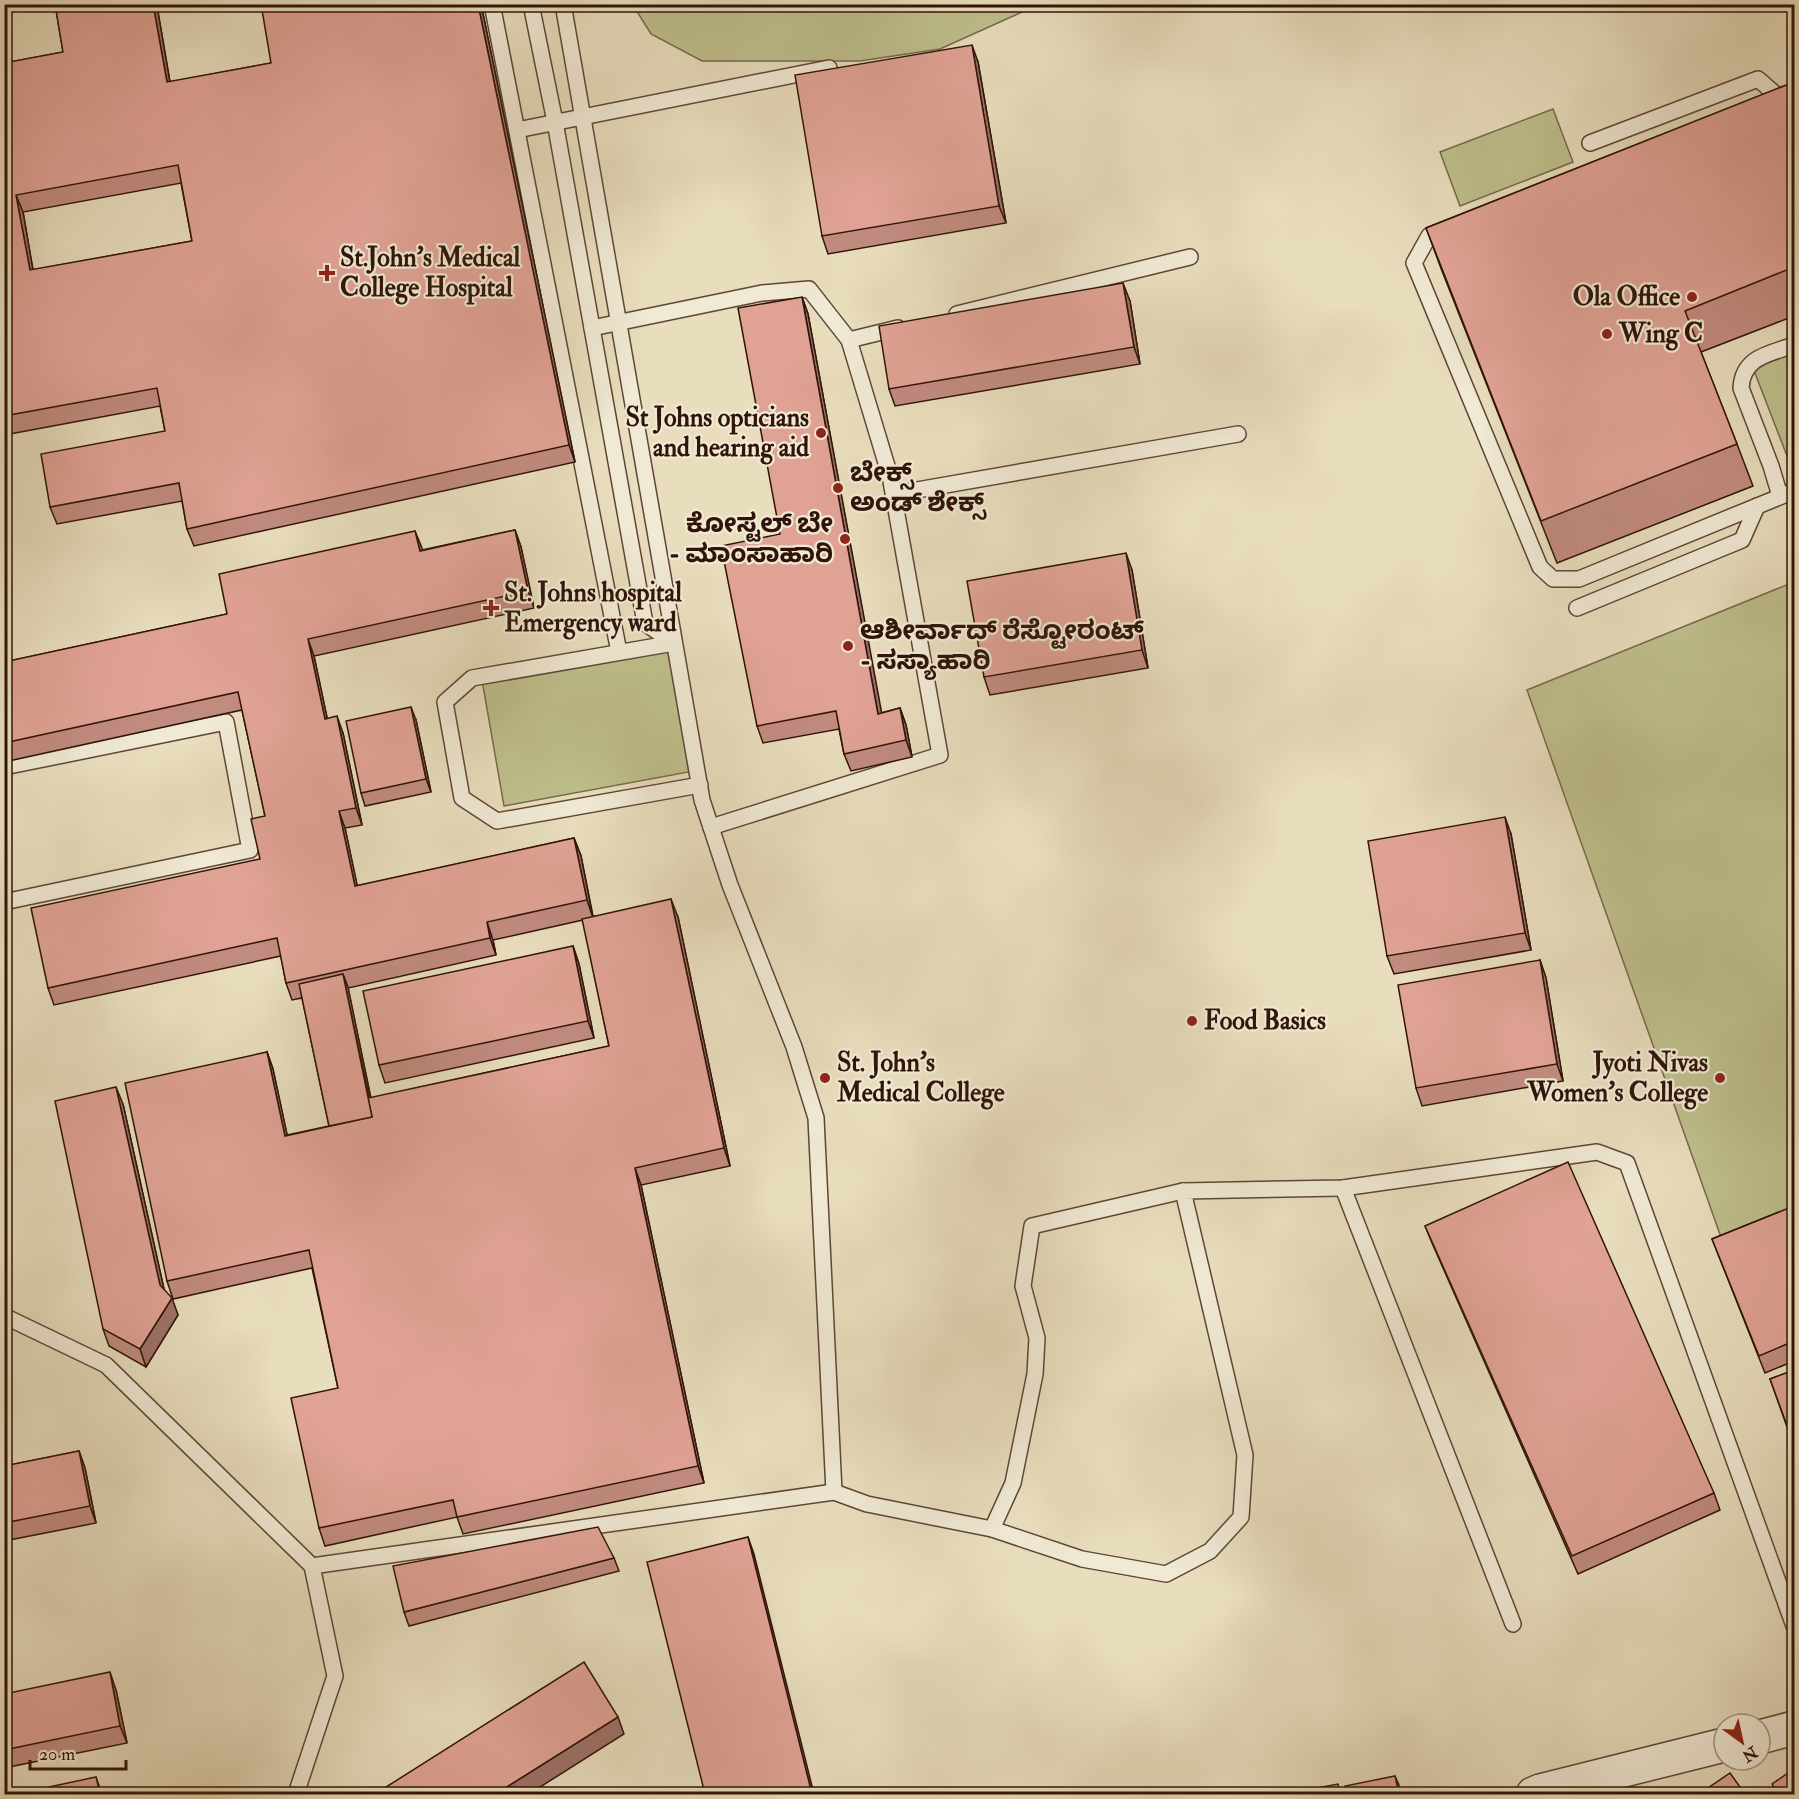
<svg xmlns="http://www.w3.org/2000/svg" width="1799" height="1799" viewBox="0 0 1799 1799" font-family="'IM FELL Double Pica','Noto Sans Kannada',serif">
<rect width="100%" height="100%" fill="#e8ddbd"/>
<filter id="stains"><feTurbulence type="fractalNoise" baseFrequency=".00333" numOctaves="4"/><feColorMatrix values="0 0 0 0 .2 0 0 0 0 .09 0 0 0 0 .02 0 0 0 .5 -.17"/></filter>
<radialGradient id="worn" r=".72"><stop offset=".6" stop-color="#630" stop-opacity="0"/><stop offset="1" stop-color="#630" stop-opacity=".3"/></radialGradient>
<g fill="#bebf8c" stroke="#776a4a" stroke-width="1.5">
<polygon points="633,5 1035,5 1022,12 940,49 860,61 702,61 651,34"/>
<polygon points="1553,109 1573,162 1460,206 1440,152"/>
<polygon points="1794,352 1794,474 1753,368"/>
<polygon points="1794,582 1794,1213 1722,1240 1527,690"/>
<polygon points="672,646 694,771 504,806 482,680"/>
</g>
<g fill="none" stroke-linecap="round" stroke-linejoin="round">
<defs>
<g id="service">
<polyline points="492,4 619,652"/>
<polyline points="531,4 555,122 645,623 674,643"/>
<polyline points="563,4 702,800 730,885 794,1047 816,1118 834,1492"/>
<polyline points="517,130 829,68"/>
<polyline points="1590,143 1758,79 1781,99"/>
<polyline points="1448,228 1429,236 1414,263 1540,567 1553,579 1579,579 1794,491"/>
<polyline points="957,314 1190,257"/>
<polyline points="592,328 762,293 809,289 849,340 890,476 940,755 711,827"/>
<polyline points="849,340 898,328"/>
<polyline points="894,494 1238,434"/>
<path d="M1780,496l-9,-30 -30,-78c2,-32 29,-34 53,-43"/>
<polyline points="1577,608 1742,540 1757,506"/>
<polyline points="674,643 472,678 445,702 462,798 497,821 700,785"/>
<polyline points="4,767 226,722 250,850 4,902"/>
<polyline points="1343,1188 1513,1624"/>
<polyline points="4,1316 106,1365 312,1566 335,1676 296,1794"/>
<polyline points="992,1529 1013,1483 1035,1374 1037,1338 1023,1286 1032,1226 1183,1191"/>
<polyline points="312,1566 834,1492 867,1504 992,1529 1082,1559 1166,1574 1210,1551 1241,1517 1245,1455 1183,1191 1343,1188 1597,1152 1627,1163 1794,1626"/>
</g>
<g id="tertiary">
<polyline points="1760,1737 1794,1728"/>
<polyline points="1533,1794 1540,1791 1724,1745"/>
</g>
</defs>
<use href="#service" stroke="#5e4636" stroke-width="18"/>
<use href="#tertiary" stroke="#5e4636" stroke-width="36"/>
<use href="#service" stroke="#f0e9d4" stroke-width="15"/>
<use href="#tertiary" stroke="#f0e9d4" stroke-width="33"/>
</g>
<g fill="#c18b80" stroke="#301409" stroke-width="1.5" fill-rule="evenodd">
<path d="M55,4h144l-41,8 12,70 101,-19 210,-59 94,458 -381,84 -7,-17 -5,-28 -125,23 -7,-17 115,-76 -5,-25 -156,29v-372l59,-11zM181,183l11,58 -159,29 -10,-58z"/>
<polygon points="978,62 1006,223 828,254 822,236"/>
<polygon points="1794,82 1794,316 1701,352 1737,444 1753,486 1557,563 1442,271 1426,228"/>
<polygon points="802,297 808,314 881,713 900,708 906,725 912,757 851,771 844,754 839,729 763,743 757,726 780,534"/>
<polygon points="1130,301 1140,364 895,406 889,389"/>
<path d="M515,530l6,17 13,61 -220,48 13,62 16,15 19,92 -17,3 12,58 217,-48 7,18 12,60 85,1 52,249 -89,19 63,298 -241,51 -6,-17 -132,29 -6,-18 19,-140 -26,-120 -139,31 -6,-18 100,-229 6,17 14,66 42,-9 -27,-128 -10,2 -6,-17 -5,-27 -227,49 -6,-17 212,-129 5,-43 -23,-106 -238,52v-100l223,-48 195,-64zM583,920l26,126 -238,52 -23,-110 148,-33 -3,-15z"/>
<polygon points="1132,570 1148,668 990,695 984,677"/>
<polygon points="416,720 431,792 365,806 361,793"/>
<polygon points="1511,834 1531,950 1394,974 1387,956"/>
<polygon points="573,946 579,964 594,1038 385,1083 379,1065"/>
<polygon points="1540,960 1546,978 1563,1081 1422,1106 1416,1088"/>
<polygon points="123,1104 164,1289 178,1315 146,1367 109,1346 103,1329"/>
<polygon points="1794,1206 1794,1361 1765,1373 1712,1239"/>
<polygon points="1425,1226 1714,1493 1720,1510 1578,1574 1432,1243"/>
<polygon points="1794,1370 1794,1458 1792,1441 1770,1379"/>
<polygon points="79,1451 85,1468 96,1523 4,1541 4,1466"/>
<polygon points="614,1558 619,1571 409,1626 404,1612"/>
<polygon points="116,1690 127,1743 4,1768 4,1694"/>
</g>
<g fill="#9d7168" stroke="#301409" stroke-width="1.5">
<polygon points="153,4 155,4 158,12 173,100 167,82"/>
<polygon points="478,4 481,4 575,462 569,445"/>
<polygon points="972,45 978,62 1006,223 999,206"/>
<polygon points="16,195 23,212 36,288 30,270"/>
<polygon points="1123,283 1130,301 1140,364 1134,347"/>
<polygon points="802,297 808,314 885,731 878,714"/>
<polygon points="515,530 521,547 534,608 528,591"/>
<polygon points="415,531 422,548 426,568 420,551"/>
<polygon points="1126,553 1132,570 1148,668 1142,650"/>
<polygon points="308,639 314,656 331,736 325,719"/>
<polygon points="411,707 416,720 431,792 426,779"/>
<polygon points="900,708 906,725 912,757 906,740"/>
<polygon points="337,716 343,733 362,825 356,808"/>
<polygon points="339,811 345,828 361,903 355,886"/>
<polygon points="1505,817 1511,834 1531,950 1525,933"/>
<polygon points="574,838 581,856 593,918 587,900"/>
<polygon points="671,899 678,917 730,1166 724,1148"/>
<polygon points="487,922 493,940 496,955 490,938"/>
<polygon points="573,946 579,964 594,1038 588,1021"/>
<polygon points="1540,960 1546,978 1563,1081 1557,1064"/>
<polygon points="343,974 348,987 378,1134 374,1121"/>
<polygon points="267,1052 273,1069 291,1153 285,1136"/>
<polygon points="116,1087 123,1104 167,1303 160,1285"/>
<polygon points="635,1168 641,1185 704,1483 698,1466"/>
<polygon points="172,1298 178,1315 146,1367 140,1349"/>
<polygon points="79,1451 85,1468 96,1523 90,1506"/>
<polygon points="748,1537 754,1554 814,1794 812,1794"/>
<polygon points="110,1672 116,1690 127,1743 120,1726"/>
<polygon points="618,1717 624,1734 529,1794 503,1794 502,1790"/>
<polygon points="1395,1776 1399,1785 1400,1794 1399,1794"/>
<polygon points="96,1777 102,1794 100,1794"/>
</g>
<g fill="#e0a295" stroke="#301409" stroke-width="1.5" fill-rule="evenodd">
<path d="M55,4h98l14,78 104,-19 -10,-59h217l91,441 -382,84 -8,-46 -129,24 -9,-53 124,-23 -8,-43 -153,28v-353l59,-11zM178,165l14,76 -162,29 -14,-75z"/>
<polygon points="972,45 999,206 822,236 795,75"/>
<polygon points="1794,82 1794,267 1685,311 1737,444 1541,521 1426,228"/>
<polygon points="1123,283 1134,347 889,389 879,326"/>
<polygon points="802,297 878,714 900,708 906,740 844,754 836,711 757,726 721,546 780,534 738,308"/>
<polygon points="515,530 528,591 308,639 325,719 337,716 356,808 339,811 355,886 574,838 587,900 487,922 490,938 286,983 277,938 48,988 31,908 260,859 251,819 265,816 238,692 4,743 4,662 227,614 219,574 415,531 420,551"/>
<polygon points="1126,553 1142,650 984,677 967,581"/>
<polygon points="411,707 426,779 361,793 346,721"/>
<polygon points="1505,817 1525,933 1387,956 1368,841"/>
<polygon points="671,899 724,1148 635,1168 698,1466 457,1517 453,1500 319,1528 291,1398 338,1388 309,1250 167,1281 125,1083 267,1052 285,1136 372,1117 368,1098 609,1046 582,919"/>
<polygon points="573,946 588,1021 379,1065 363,991"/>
<polygon points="1540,960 1557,1064 1416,1088 1398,985"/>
<polygon points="343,974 372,1117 329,1126 299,984"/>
<polygon points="116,1087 160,1285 172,1298 140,1349 103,1329 55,1101"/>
<polygon points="1568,1162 1714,1493 1572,1556 1425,1226"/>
<polygon points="1794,1206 1794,1341 1759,1356 1712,1239"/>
<polygon points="1794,1370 1794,1429 1789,1431 1770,1379"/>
<polygon points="1794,1440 1794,1458 1789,1442"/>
<polygon points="79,1451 90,1506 4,1523 4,1466"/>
<polygon points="598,1527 614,1558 404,1612 393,1566"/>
<polygon points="748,1537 812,1794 705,1794 647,1562"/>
<polygon points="584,1662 618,1717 502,1790 505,1794 375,1794"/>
<polygon points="110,1672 120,1726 4,1750 4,1694"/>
<polygon points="1794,1769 1794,1794 1778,1794 1772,1784"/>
<polygon points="1730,1773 1745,1794 1699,1794"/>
<polygon points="1395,1776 1399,1794 1346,1794 1345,1786"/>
<polygon points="96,1777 100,1794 16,1794"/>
<polygon points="1338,1784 1340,1794 1284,1794"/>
</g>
<g fill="#8f2418" stroke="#f0e9d4" stroke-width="2">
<path d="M324 264h6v6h6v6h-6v6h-6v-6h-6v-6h6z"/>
<circle cx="1692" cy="297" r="6"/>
<circle cx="1607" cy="334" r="6"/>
<circle cx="821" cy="433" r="6"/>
<circle cx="838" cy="488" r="6"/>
<circle cx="845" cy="539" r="6"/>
<path d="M488 599h6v6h6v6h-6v6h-6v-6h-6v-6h6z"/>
<circle cx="848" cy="646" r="6"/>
<circle cx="1192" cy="1021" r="6"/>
<circle cx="825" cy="1078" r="6"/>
<circle cx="1720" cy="1078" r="6"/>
</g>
<g text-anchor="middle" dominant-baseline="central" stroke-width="4.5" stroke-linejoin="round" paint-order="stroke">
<g font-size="26" font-weight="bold" fill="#301409" stroke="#f0e9d4" text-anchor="start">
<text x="340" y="258">St.John's Medical<tspan x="340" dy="30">College Hospital</tspan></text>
<text x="1680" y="297" text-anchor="end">Ola Office</text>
<text x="1619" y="334">Wing C</text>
<text x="809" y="418" text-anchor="end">St Johns opticians<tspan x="809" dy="30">and hearing aid</tspan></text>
<text x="850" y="473">ಬೇಕ್ಸ್<tspan x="850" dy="30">ಅಂಡ್ ಶೇಕ್ಸ್</tspan></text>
<text x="833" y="524" text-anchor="end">ಕೋಸ್ಟಲ್ ಬೇ<tspan x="833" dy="30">- ಮಾಂಸಾಹಾರಿ</tspan></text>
<text x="504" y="593">St. Johns hospital<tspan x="504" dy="30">Emergency ward</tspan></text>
<text x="860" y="631">ಆಶೀರ್ವಾದ್ ರೆಸ್ಟೋರಂಟ್<tspan x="860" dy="30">- ಸಸ್ಯಾಹಾರಿ</tspan></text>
<text x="1204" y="1021">Food Basics</text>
<text x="837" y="1063">St. John's<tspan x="837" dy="30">Medical College</tspan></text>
<text x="1708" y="1063" text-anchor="end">Jyoti Nivas<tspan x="1708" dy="30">Women's College</tspan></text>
</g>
</g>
<rect width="1799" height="1799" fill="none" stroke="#e8ddbd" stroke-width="24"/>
<rect x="6" y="6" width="1787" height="1787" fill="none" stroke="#301409" stroke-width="3"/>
<rect x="12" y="12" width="1775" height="1775" fill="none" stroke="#301409" stroke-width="1.5"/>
<g transform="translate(1742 1742) rotate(147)"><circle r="28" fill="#f0e9d4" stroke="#a39483" stroke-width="1.5"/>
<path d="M0-4.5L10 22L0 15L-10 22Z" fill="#8f2418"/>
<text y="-9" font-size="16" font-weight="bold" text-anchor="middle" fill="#301409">N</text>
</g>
<path d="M30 1760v9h96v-9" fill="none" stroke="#301409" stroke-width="3"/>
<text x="39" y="1760" font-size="18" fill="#301409" stroke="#f0e9d4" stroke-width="4.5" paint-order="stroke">20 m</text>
<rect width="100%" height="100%" filter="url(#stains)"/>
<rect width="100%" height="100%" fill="url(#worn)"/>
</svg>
